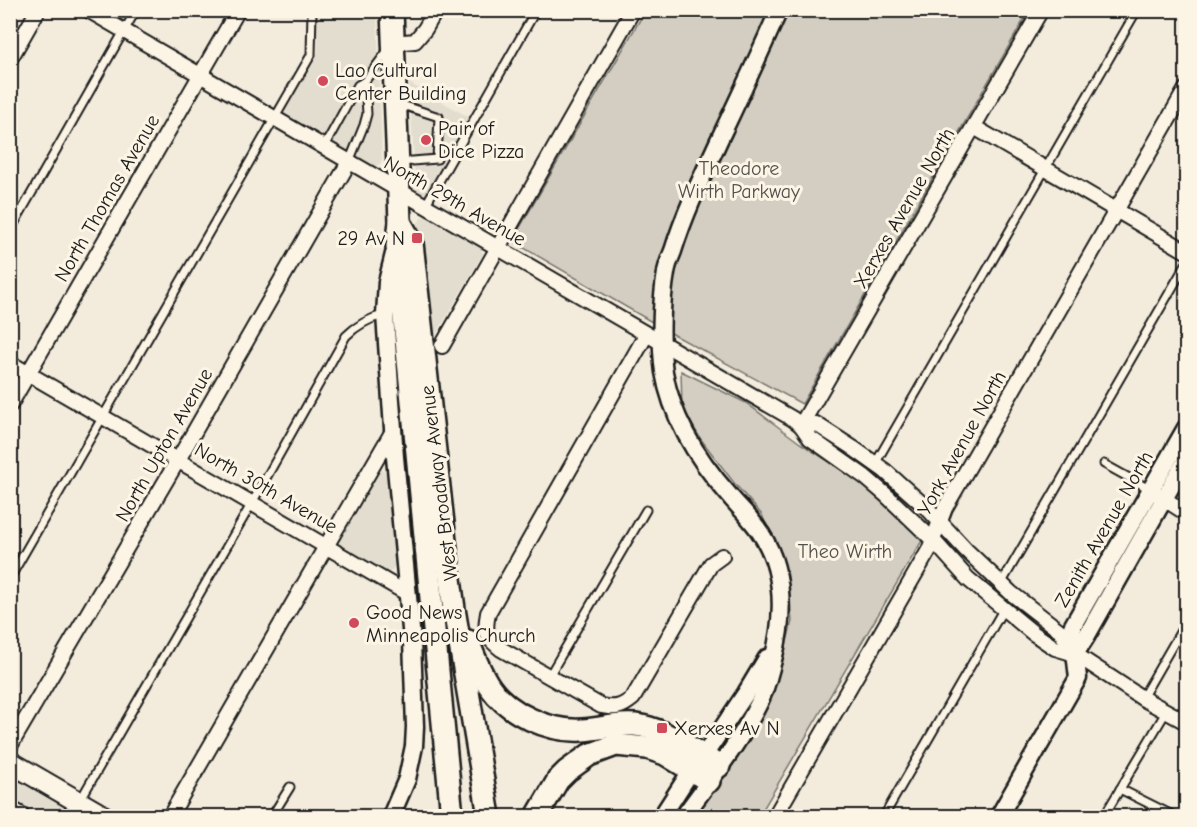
<svg xmlns="http://www.w3.org/2000/svg" width="1197" height="827" viewBox="0 0 1197 827" font-family="'Comic Neue',sans-serif">
<rect width="100%" height="100%" fill="#f3ecdd"/>
<filter id="ink" filterUnits="userSpaceOnUse"><feTurbulence type="fractalNoise" baseFrequency=".0167" numOctaves="2"/><feDisplacementMap in="SourceGraphic" scale="12" xChannelSelector="R" yChannelSelector="G"/><feConvolveMatrix kernelMatrix="1 2 1 2 8 2 1 2 1" color-interpolation-filters="sRGB"/></filter>
<g filter="url(#ink)">
<g fill="#e3ddcf">
<polygon points="316,11 377,11 382,159 380,164 376,166 372,167 281,115 318,53"/>
<polygon points="409,83 474,120 429,198 416,190"/>
<polygon points="425,216 481,248 483,254 433,340 429,341 418,227 418,223 421,218"/>
<polygon points="382,470 385,471 388,476 395,564 392,570 389,572 384,571 340,546 339,544 340,538 379,471"/>
<polygon points="11,775 71,810 68,816 11,816"/>
</g>
<g fill="#d3cec1" stroke="#78756e" stroke-width="1.5">
<polygon points="645,11 1029,11 802,404 678,337 512,241"/>
<polygon points="681,371 746,403 800,443 857,480 923,539 759,816 688,816 780,671 792,621 787,574 762,515 735,484 700,438 682,407"/>
</g>
<g fill="none" stroke-linecap="round" stroke-linejoin="round">
<defs>
<g id="service">
<polyline points="399,104 439,117 437,159 400,162"/>
<polyline points="324,147 358,85 365,81 388,50"/>
<polyline points="349,162 364,125 367,114 365,81"/>
<polyline points="425,206 536,10"/>
<polyline points="10,231 136,10"/>
<polyline points="875,464 1137,10"/>
<polyline points="1104,464 1151,490"/>
<polyline points="10,578 311,55 312,10"/>
<polyline points="1001,584 1186,264"/>
<polyline points="549,676 646,510"/>
<polyline points="1142,698 1186,622"/>
<polyline points="1120,789 1174,816"/>
<polyline points="10,804 24,812"/>
<path d="M71,816l181,-313 94,-167c11,-11 22,-17 37,-21"/>
<polyline points="272,816 290,787"/>
<polyline points="884,816 1003,610"/>
<polyline points="1104,816 1166,712"/>
</g>
<g id="minor">
<polyline points="88,10 793,419 801,425 810,438 865,477 886,495 933,540 968,579 1033,633 1055,648 1075,654 1142,698 1186,722"/>
<polyline points="393,43 415,41 425,29 436,10"/>
<polyline points="10,59 38,10"/>
<polyline points="974,127 1186,251"/>
<path d="M646,335l-158,278c-4,21 -2,23 13,36l100,57c15,3 21,1 32,-8l78,-134 11,-8"/>
<polyline points="442,346 633,10"/>
<polyline points="10,363 408,594"/>
<polyline points="10,405 238,10"/>
<polyline points="801,425 1041,10"/>
<polyline points="801,425 816,424 853,448 884,470 928,509 966,550 1011,593 1060,631 1075,654"/>
<polyline points="1155,493 1186,513"/>
<polyline points="10,746 178,460 349,162"/>
<polyline points="170,816 394,429"/>
<polyline points="775,816 929,550 945,508 1186,89"/>
</g>
<g id="tertiary">
<polyline points="1075,654 1086,637 1186,460"/>
<polyline points="391,816 407,779 414,746 415,727 412,640 395,457 385,315 387,282 394,254"/>
<polyline points="662,816 691,771 703,757 746,693 767,658"/>
<path d="M684,816c26,-36 55,-72 75,-113 7,-14 10,-28 14,-43 13,-49 12,-101 -23,-141 -7,-9 -15,-16 -21,-24 -31,-35 -57,-76 -65,-123 -4,-29 -3,-71 2,-99 1,-8 4,-15 7,-22 12,-39 30,-76 47,-113 20,-42 40,-85 59,-128"/>
<polyline points="999,816 1078,678 1072,627 1186,428"/>
</g>
<polyline id="secondary" points="10,762 103,816"/>
<g id="primary">
<polyline points="392,10 400,222 397,246 452,816"/>
<polyline points="400,222 412,243 445,541 454,609 489,816"/>
<path d="M468,641c6,15 12,32 22,46 19,27 59,45 92,43 21,-1 39,-8 60,-4 26,5 54,26 77,40"/>
<polyline points="537,816 558,780 567,771 589,755 616,745 647,748 665,754 709,781"/>
</g>
</defs>
<use href="#service" stroke="#1c1c1c" stroke-width="11"/>
<use href="#minor" stroke="#1c1c1c" stroke-width="18"/>
<use href="#tertiary" stroke="#1c1c1c" stroke-width="21"/>
<use href="#secondary" stroke="#1c1c1c" stroke-width="24"/>
<use href="#primary" stroke="#1c1c1c" stroke-width="26"/>
<use href="#service" stroke="#fcf5e5" stroke-width="7"/>
<use href="#minor" stroke="#fcf5e5" stroke-width="14"/>
<use href="#tertiary" stroke="#fcf5e5" stroke-width="16"/>
<use href="#secondary" stroke="#fcf5e5" stroke-width="20"/>
<use href="#primary" stroke="#fcf5e5" stroke-width="21"/>
</g>
</g>
<g fill="#d1495b" stroke="#fcf5e5" stroke-width="2">
<circle cx="323" cy="81" r="6"/>
<circle cx="426" cy="140" r="6"/>
<rect x="411" y="232" width="12" height="12" rx="3"/>
<circle cx="354" cy="623" r="6"/>
<rect x="656" y="722" width="12" height="12" rx="3"/>
</g>
<g text-anchor="middle" dominant-baseline="central" stroke-width="6" stroke-linejoin="round" paint-order="stroke">
<g font-size="20" fill="#1c1c1c" stroke="#fcf5e5" text-anchor="start">
<text x="335" y="70">Lao Cultural<tspan x="335" dy="23">Center Building</tspan></text>
<text x="438" y="128">Pair of<tspan x="438" dy="23">Dice Pizza</tspan></text>
<text x="405" y="238" text-anchor="end">29 Av N</text>
<text x="366" y="612">Good News<tspan x="366" dy="23">Minneapolis Church</tspan></text>
<text x="674" y="728">Xerxes Av N</text>
</g>
<g font-size="20" fill="#53514e" stroke="#fcf5e5">
<text x="739" y="168">Theodore<tspan x="739" dy="23">Wirth Parkway</tspan></text>
<text x="845" y="551">Theo Wirth</text>
</g>
<g font-size="20" fill="#1c1c1c" stroke="#fcf5e5">
<text transform="translate(107 198) rotate(-60)">North Thomas Avenue</text>
<text transform="translate(455 201) rotate(30)">North 29th Avenue</text>
<text transform="translate(904 208) rotate(-60)">Xerxes Avenue North</text>
<text transform="translate(962 443) rotate(-61)">York Avenue North</text>
<text transform="translate(164 445) rotate(-60)">North Upton Avenue</text>
<text transform="translate(439 483) rotate(-97)">West Broadway Avenue</text>
<text transform="translate(266 488) rotate(30)">North 30th Avenue</text>
<text transform="translate(1104 529) rotate(-60)">Zenith Avenue North</text>
</g>
</g>
<rect width="1197" height="827" fill="none" stroke="#fcf5e5" stroke-width="36"/>
<rect x="18" y="18" width="1161" height="791" fill="none" stroke="#1c1c1c" stroke-width="2" filter="url(#ink)"/>
</svg>
